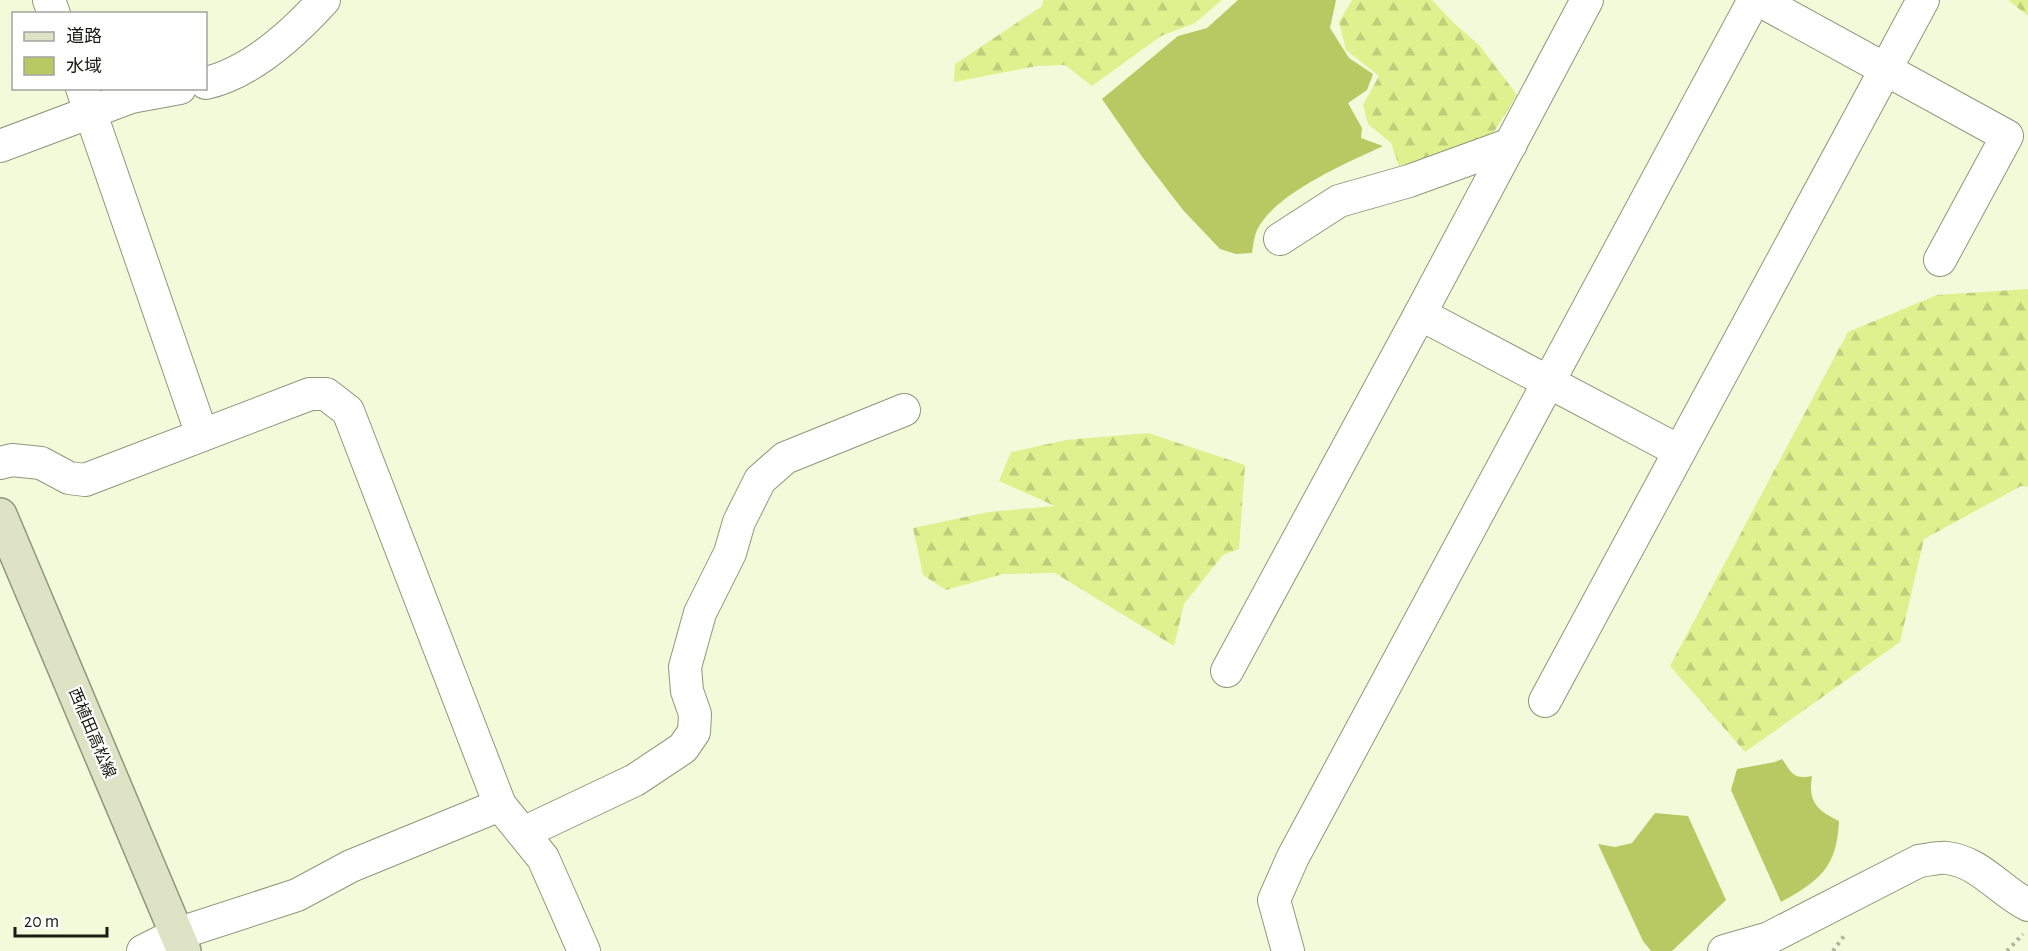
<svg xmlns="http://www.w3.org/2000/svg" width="2028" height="951" viewBox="0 0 2028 951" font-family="'Alegreya Sans','Noto Sans JP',sans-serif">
<defs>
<pattern id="forest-firs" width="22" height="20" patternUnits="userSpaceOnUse" patternTransform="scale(1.5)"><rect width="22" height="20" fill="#dff18f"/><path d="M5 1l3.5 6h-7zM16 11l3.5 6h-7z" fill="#bfce7a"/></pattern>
</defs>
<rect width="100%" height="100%" fill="#f3fada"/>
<g fill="url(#forest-firs)">
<polygon points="1043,0 1222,0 1195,23 1161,36 1092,86 1065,65 1037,66 954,82 955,64 1042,6"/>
<polygon points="1352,0 1432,0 1455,24 1480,46 1517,95 1490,138 1399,166 1391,143 1368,124 1363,105 1379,76 1346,50 1339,22"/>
<polygon points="2008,0 2028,0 2028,16"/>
<polygon points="2028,289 2028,487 2021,486 1924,539 1900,642 1745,752 1670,666 1848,332 1937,295"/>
<polygon points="1148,433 1245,465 1239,549 1223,555 1184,604 1174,646 1055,573 1003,574 946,590 923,575 913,528 989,512 1055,506 999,481 1011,452 1066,440"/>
</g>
<g fill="#b8c963">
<path d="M1238,0h98l-6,28 19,30 24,16 -6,16 -19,13 14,25 -1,10 22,8c-36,17 -108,47 -126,84 -3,7 -4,15 -5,23l-16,1 -16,-5 -37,-39 -40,-52 -41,-59 76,-63 29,-8z"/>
<path d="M1782,759c10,14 11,21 30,17 -4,25 4,34 27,45 -2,47 -20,60 -58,81l-50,-112 6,-21 38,-7z"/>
<polygon points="1655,813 1688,816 1726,900 1672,951 1651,951 1643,941 1598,844 1615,847 1632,843"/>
</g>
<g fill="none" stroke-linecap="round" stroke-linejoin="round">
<defs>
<g id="street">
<polyline points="49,0 54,14"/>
<polyline points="1759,0 2007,136 1940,260"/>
<path d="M206,83c44,-10 88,-50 118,-83"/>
<polyline points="82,88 202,435"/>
<polyline points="0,146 131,97 180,88"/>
<polyline points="1280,239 1339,201 1409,181 1511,144"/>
<polyline points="1420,314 1679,451"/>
<polyline points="0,463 12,460 41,463 69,478 85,480 310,394 326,394 348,411 500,805 543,858 584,951"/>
<polyline points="1227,671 1420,314 1587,0"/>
<polyline points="1545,701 1923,0"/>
<polyline points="523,833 635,780 683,748 694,732 695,714 687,691 685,667 700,613 730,553 739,522 760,480 785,458 904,410"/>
<polyline points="143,951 177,934 297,895 351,866 500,805"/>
<polyline points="1288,951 1274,900 1293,857 1754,0"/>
<path d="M1724,951l45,-13 150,-77c9,-1 20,-4 28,-3 33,4 53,33 81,47"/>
</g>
<polyline id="secondary" points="0,515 184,951"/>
</defs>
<use href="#street" stroke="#90967a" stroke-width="34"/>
<use href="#secondary" stroke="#90967a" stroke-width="36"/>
<g stroke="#aeb49a" stroke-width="4" stroke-dasharray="3 4.5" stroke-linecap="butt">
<polyline points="1833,951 1844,936"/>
<polyline points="2007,951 2023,934"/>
</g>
<use href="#street" stroke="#fff" stroke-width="32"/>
<use href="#secondary" stroke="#dfe3c6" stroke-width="33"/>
</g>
<g text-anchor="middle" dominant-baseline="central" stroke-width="4.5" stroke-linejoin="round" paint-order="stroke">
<g font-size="16" fill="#191b10" stroke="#fff">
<text transform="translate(92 733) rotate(67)">西植田高松線</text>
</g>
</g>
<rect x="12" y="12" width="195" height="78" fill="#ffffff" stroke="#a3a49f" stroke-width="1.5"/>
<rect x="24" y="32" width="30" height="9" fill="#dfe3c6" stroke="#a3a49f" stroke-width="1.5"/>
<text x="66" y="42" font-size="18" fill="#191b10">道路</text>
<rect x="24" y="57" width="30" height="18" fill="#b8c963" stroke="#a3a49f" stroke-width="1.5"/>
<text x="66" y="72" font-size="18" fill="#191b10">水域</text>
<path d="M15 927v9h92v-9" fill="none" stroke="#191b10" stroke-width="3"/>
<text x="24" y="927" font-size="18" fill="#191b10" stroke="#ffffff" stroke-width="4.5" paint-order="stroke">20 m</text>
</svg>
